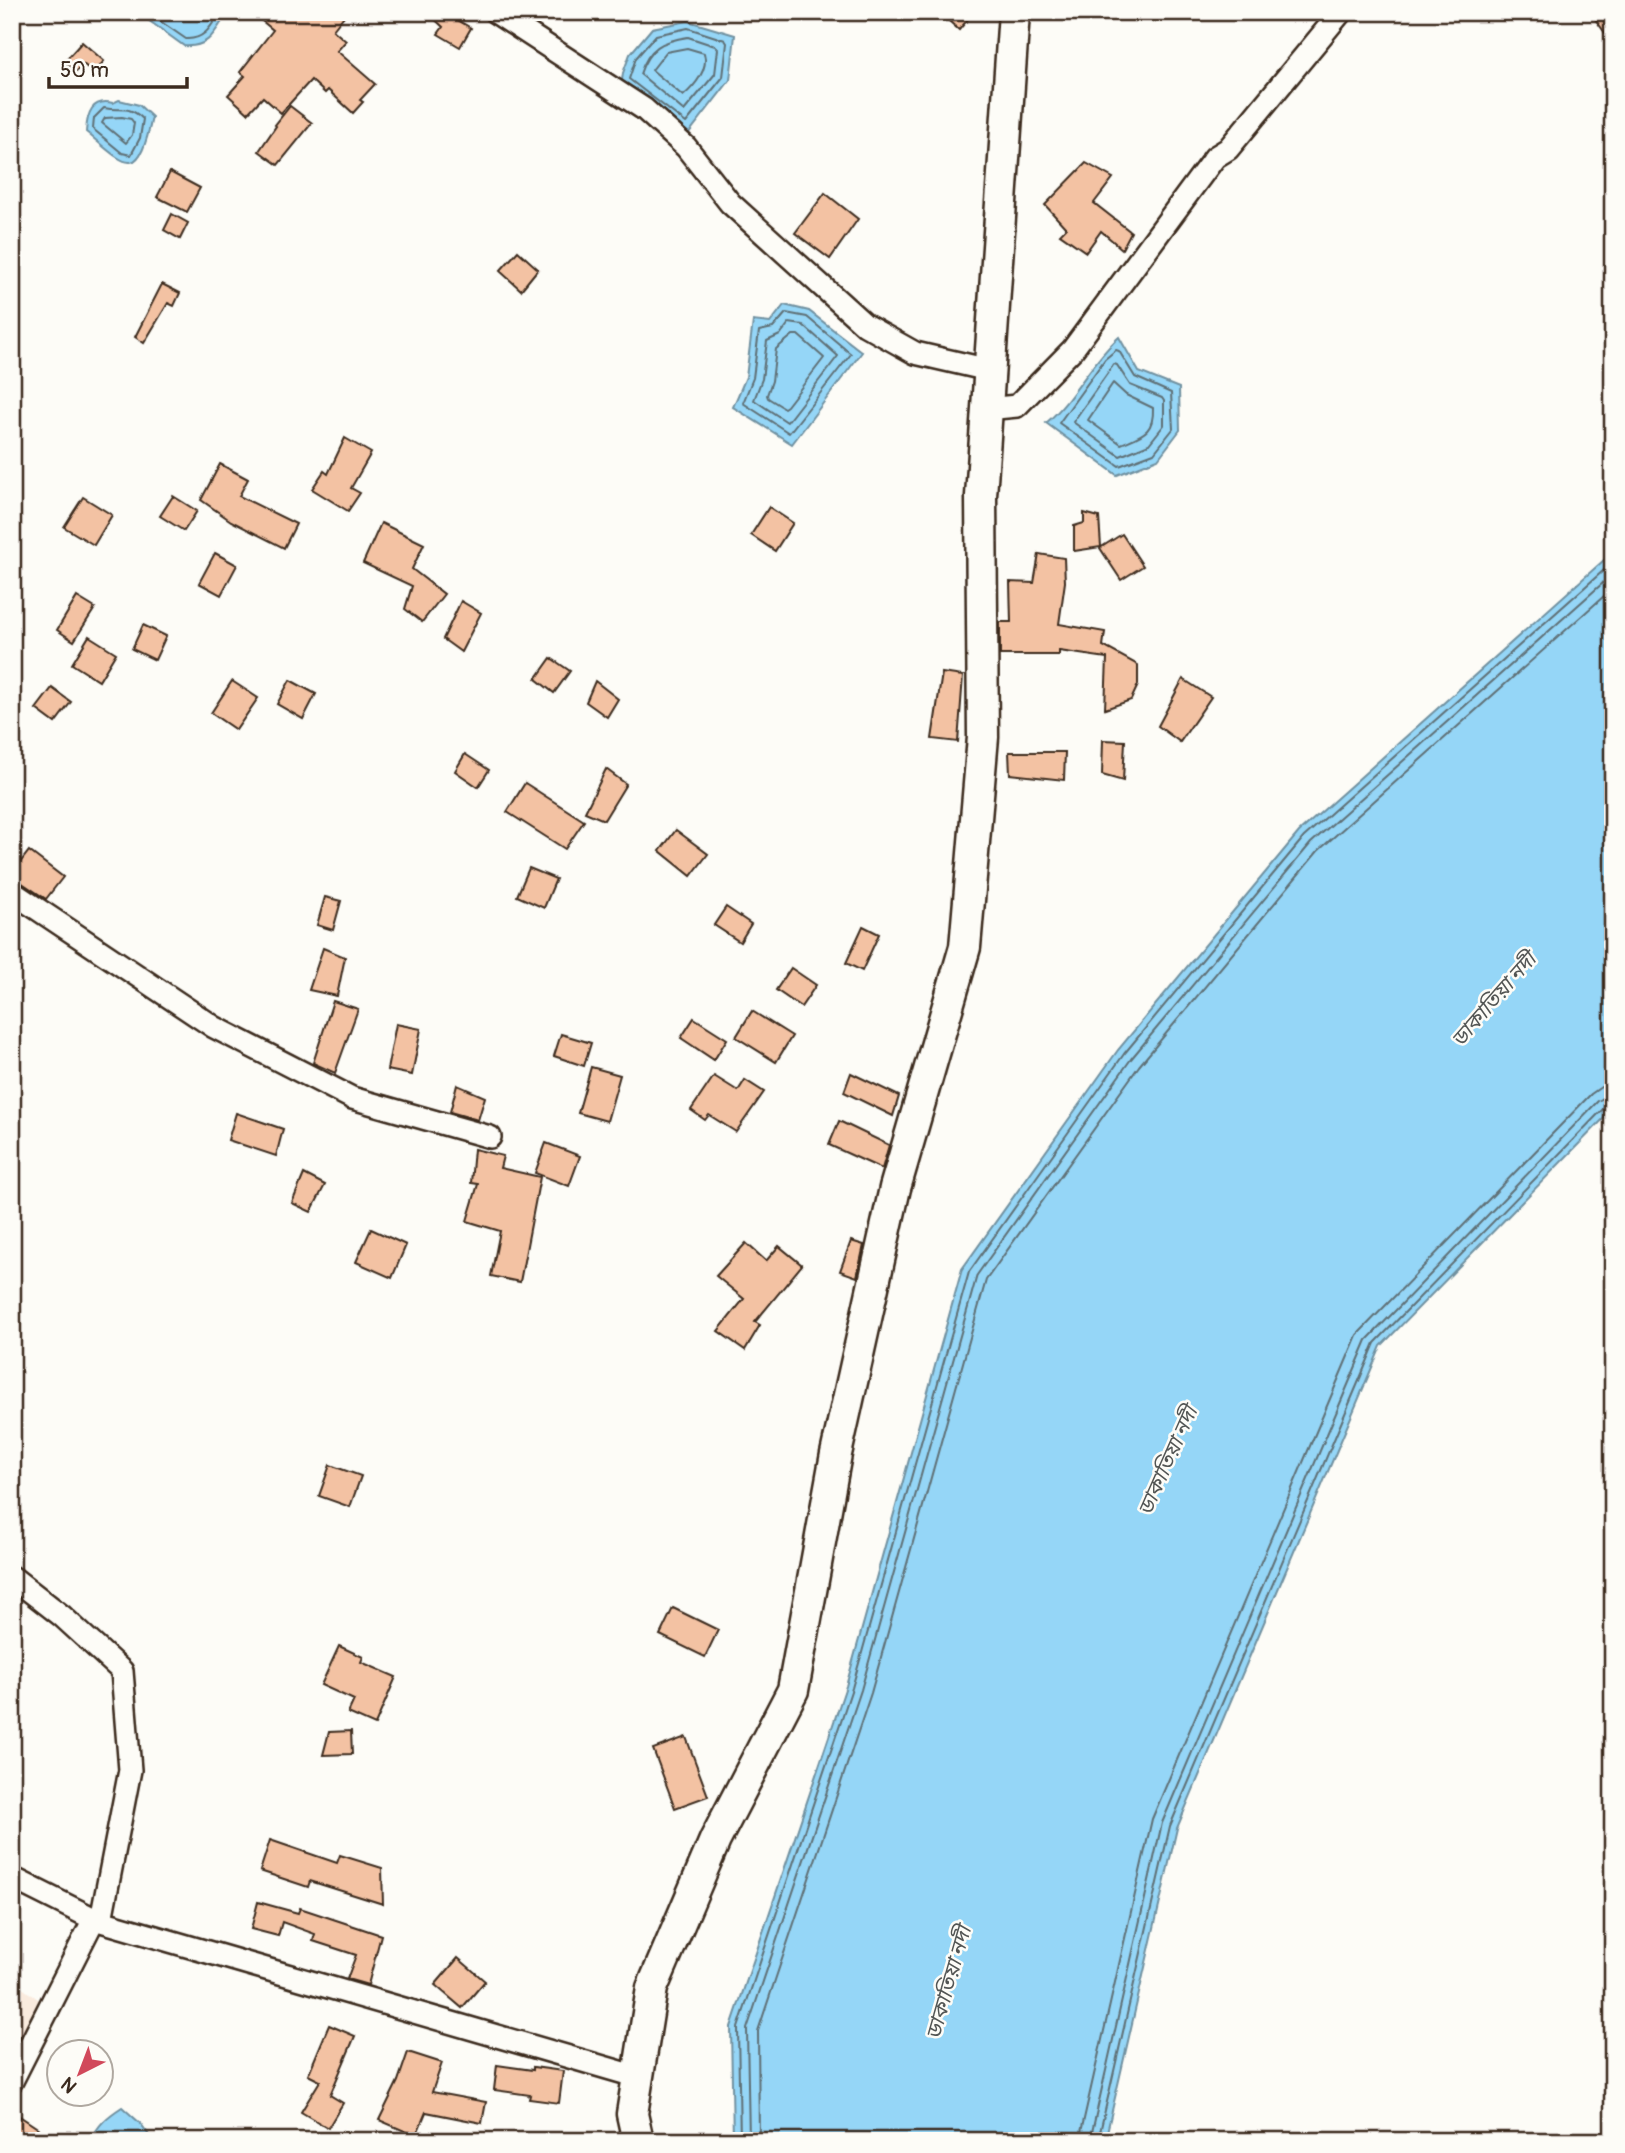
<svg xmlns="http://www.w3.org/2000/svg" width="1625" height="2153" viewBox="0 0 1625 2153" font-family="Pangolin,'Noto Sans Bengali',sans-serif">
<rect width="100%" height="100%" fill="#fdfcf7"/>
<filter id="ink" filterUnits="userSpaceOnUse"><feTurbulence type="fractalNoise" baseFrequency=".0143" numOctaves="2"/><feDisplacementMap in="SourceGraphic" scale="14" xChannelSelector="R" yChannelSelector="G"/><feConvolveMatrix kernelMatrix="1 2 1 2 8 2 1 2 1" color-interpolation-filters="sRGB"/></filter>
<g filter="url(#ink)">
<polygon fill="#faebde" points="12,1981 41,2001 12,2057"/>
<g fill="#95d6f7" stroke="#7191a0" stroke-width="2">
<path d="M137,12h91c-13,19 -18,36 -44,34z"/>
<polygon points="688,21 735,35 730,80 688,134 631,89 620,94 623,73 630,54 652,28"/>
<path d="M119,100l20,5 13,12c-14,67 -26,48 -66,15 1,-19 6,-34 27,-29z"/>
<polygon points="784,305 809,311 862,352 792,444 733,407 746,377 753,321 770,323"/>
<path d="M1119,337l20,35 40,16 1,42 -22,29 -41,16 -71,-52c29,-25 44,-60 73,-86z"/>
<polygon points="1613,552 1613,1109 1381,1346 1177,1828 1105,2141 733,2141 731,2027 846,1686 962,1269 1118,1050 1299,832"/>
<path d="M122,2107l19,17 12,17h-62c6,-16 17,-25 31,-34z"/>
</g>
<g fill="none" stroke-linecap="round" stroke-linejoin="round">
<g stroke="#5f6f75" stroke-width="2">
<path d="M147,12l39,27c19,1 25,-13 34,-27"/>
<polygon points="688,28 725,40 727,43 723,77 686,123 629,79 636,58 656,35"/>
<path d="M688,37l27,9 3,3 -3,25 -31,37 -44,-37c9,-27 22,-33 48,-37z"/>
<path d="M687,48l17,5c5,16 -9,33 -21,43l-31,-26 14,-18z"/>
<path d="M104,108c17,4 24,-4 39,11l-3,19 -9,17 -9,-2 -29,-24 1,-11z"/>
<polygon points="122,117 131,119 134,123 132,135 126,143 102,123 105,118"/>
<polygon points="786,313 807,317 851,354 789,433 743,403 753,378 759,331 773,328"/>
<polygon points="789,323 803,325 838,356 787,422 754,400 762,379 767,341 780,335"/>
<polygon points="793,335 798,335 824,358 787,406 784,408 768,398 767,395 772,381 776,349"/>
<polygon points="1116,350 1119,351 1135,377 1171,393 1173,429 1154,453 1119,466 1059,423 1105,359"/>
<polygon points="1114,364 1117,365 1130,385 1162,398 1164,401 1164,425 1149,444 1120,456 1073,422"/>
<path d="M1113,383l13,12 27,13c1,26 -12,27 -32,36l-33,-24z"/>
<polyline points="740,2141 738,2028 852,1688 969,1272 1124,1054 1304,837 1613,562"/>
<polyline points="749,2141 747,2029 861,1690 977,1275 1131,1059 1311,843 1613,574"/>
<polyline points="759,2141 758,2031 871,1693 986,1280 1139,1066 1318,851 1613,588"/>
<polyline points="1079,2141 1152,1819 1357,1335 1591,1094 1601,1087 1613,1085"/>
<polyline points="1090,2141 1162,1823 1367,1340 1598,1101 1605,1097 1613,1096"/>
<polyline points="1098,2141 1170,1826 1375,1343 1605,1107 1613,1105"/>
</g>
</g>
<g fill="#f3c2a3" stroke="#3b2a1e" stroke-width="2">
<polygon points="251,12 347,12 333,30 346,41 337,51 375,84 360,100 363,102 353,113 328,90 325,93 311,80 281,113 263,97 248,113 228,95 245,76 240,72 273,30"/>
<polygon points="427,12 444,12 471,28 460,47 438,34 443,27"/>
<polygon points="939,12 974,12 959,30"/>
<polygon points="1590,12 1613,12 1613,44"/>
<polygon points="82,42 104,61 94,73 83,64 76,72 64,62"/>
<polygon points="290,106 312,123 278,165 259,151 276,126 275,125"/>
<polygon points="1086,163 1113,178 1094,203 1131,232 1122,249 1101,231 1086,252 1060,234 1066,228 1045,205"/>
<polygon points="170,172 200,188 187,212 157,197"/>
<polygon points="825,193 858,219 830,259 795,233"/>
<polygon points="172,214 188,223 180,239 164,230"/>
<polygon points="518,251 538,269 521,290 500,271"/>
<polygon points="162,284 180,293 174,306 168,303 144,343 135,337"/>
<polygon points="345,438 371,453 351,488 360,493 348,511 312,489 324,471 328,474"/>
<polygon points="220,464 248,479 239,496 296,524 284,548 231,521 201,500"/>
<polygon points="173,496 197,511 184,531 160,516"/>
<polygon points="83,497 112,515 94,545 64,527"/>
<polygon points="769,507 793,523 775,551 751,535"/>
<polygon points="1084,513 1099,517 1101,547 1074,551 1074,526 1084,523"/>
<polygon points="381,523 424,544 412,569 444,594 422,622 405,609 412,586 363,563"/>
<polygon points="1122,534 1143,566 1121,580 1100,548"/>
<polygon points="215,553 237,565 221,595 199,583"/>
<polygon points="1039,554 1064,558 1065,582 1059,624 1105,632 1103,646 1138,665 1138,685 1131,700 1105,709 1107,658 1059,651 1059,655 1000,655 1000,622 1011,622 1010,582 1034,583"/>
<polygon points="77,597 95,608 74,641 57,630"/>
<polygon points="461,601 481,613 461,652 443,639"/>
<polygon points="143,625 166,636 155,660 132,649"/>
<polygon points="89,636 116,653 99,681 72,664"/>
<polygon points="551,658 570,671 554,693 536,679"/>
<polygon points="942,673 963,676 958,742 932,739"/>
<polygon points="1183,679 1211,697 1180,742 1158,726"/>
<polygon points="290,680 316,694 303,719 277,704"/>
<polygon points="232,681 258,698 236,730 211,713"/>
<polygon points="595,681 618,699 607,717 586,702"/>
<polygon points="52,688 71,702 55,723 36,709"/>
<polygon points="1103,740 1125,741 1123,781 1102,775"/>
<polygon points="1009,752 1065,752 1064,780 1010,774"/>
<polygon points="465,754 489,770 478,787 455,771"/>
<polygon points="606,769 626,784 604,820 585,812"/>
<polygon points="525,783 584,821 565,849 507,812"/>
<polygon points="676,830 708,854 691,876 660,851"/>
<polygon points="29,851 63,877 46,899 19,881 12,879 12,873"/>
<polygon points="529,868 556,879 544,908 517,896"/>
<polygon points="325,897 341,901 333,930 317,925"/>
<polygon points="726,907 751,924 740,942 714,925"/>
<polygon points="863,926 879,934 862,971 846,963"/>
<polygon points="323,948 345,957 337,996 309,990"/>
<polygon points="791,968 816,985 801,1007 776,990"/>
<polygon points="333,1001 358,1009 335,1073 313,1063"/>
<polygon points="752,1011 792,1036 776,1062 736,1037"/>
<polygon points="694,1018 727,1039 714,1060 681,1038"/>
<polygon points="396,1024 421,1029 412,1075 387,1070"/>
<polygon points="561,1034 591,1043 584,1066 554,1056"/>
<polygon points="591,1067 620,1075 607,1121 578,1113"/>
<polygon points="851,1073 899,1096 893,1116 844,1092"/>
<polygon points="714,1076 738,1091 745,1080 764,1092 736,1132 709,1115 705,1120 691,1110"/>
<polygon points="457,1085 485,1097 478,1120 450,1112"/>
<polygon points="236,1113 283,1129 276,1156 228,1140"/>
<polygon points="839,1121 889,1145 882,1169 829,1145"/>
<polygon points="546,1143 580,1156 569,1186 535,1173"/>
<polygon points="474,1149 503,1156 500,1168 540,1177 520,1282 491,1276 500,1231 467,1221 478,1184 471,1183"/>
<polygon points="304,1174 325,1185 311,1212 292,1203"/>
<polygon points="371,1229 406,1245 392,1278 356,1262"/>
<polygon points="851,1241 864,1245 857,1277 840,1271"/>
<polygon points="746,1243 766,1261 779,1246 802,1265 755,1322 760,1325 745,1350 718,1331 744,1299 716,1276"/>
<polygon points="330,1465 361,1476 350,1507 319,1496"/>
<polygon points="673,1608 718,1630 705,1657 660,1635"/>
<polygon points="339,1646 363,1657 361,1662 396,1677 375,1725 348,1713 354,1700 321,1685"/>
<polygon points="351,1731 352,1754 323,1755 329,1732"/>
<polygon points="686,1737 708,1796 675,1808 653,1749"/>
<polygon points="270,1840 337,1863 340,1855 382,1868 383,1904 310,1881 308,1887 260,1871"/>
<polygon points="258,1902 298,1913 300,1908 381,1935 368,1985 347,1979 356,1955 313,1941 315,1934 282,1922 278,1936 251,1929"/>
<polygon points="458,1958 485,1981 462,2008 435,1985"/>
<polygon points="329,2025 355,2036 330,2095 343,2103 328,2128 301,2112 320,2081 308,2075"/>
<polygon points="408,2052 442,2063 432,2092 486,2102 482,2123 426,2112 416,2136 379,2120 398,2081"/>
<polygon points="497,2065 533,2070 533,2067 563,2071 559,2103 529,2099 530,2095 494,2090"/>
<polygon points="12,2111 57,2141 30,2141 12,2129"/>
</g>
<g fill="none" stroke-linecap="round" stroke-linejoin="round">
<defs>
<g id="minor">
<polyline points="495,12 644,109 686,147 730,203 865,325 915,353 989,370"/>
<polyline points="986,409 1017,406 1073,349 1215,157 1228,149 1341,12"/>
<polyline points="12,892 214,1027 352,1098 490,1137"/>
<polyline points="12,1577 62,1616 122,1671 130,1770 101,1920"/>
<polyline points="12,1878 94,1919 638,2077"/>
<polyline points="12,2081 94,1919"/>
</g>
<polyline id="secondary" points="638,2141 632,2114 652,1988 715,1840 793,1690 836,1454 895,1188 965,947 983,737 981,496 1014,12"/>
</defs>
<use href="#minor" stroke="#3b2a1e" stroke-width="26"/>
<use href="#secondary" stroke="#3b2a1e" stroke-width="35"/>
<use href="#minor" stroke="#fdfcf7" stroke-width="21"/>
<use href="#secondary" stroke="#fdfcf7" stroke-width="30"/>
</g>
</g>
<g text-anchor="middle" dominant-baseline="central" stroke-width="5" stroke-linejoin="round" paint-order="stroke">
<g font-size="21" font-style="italic" fill="#525554" stroke="#fdfcf7">
<text transform="translate(1494 1000) rotate(-49)">ডাকাতিয়া নদী</text>
<text transform="translate(1168 1461) rotate(-66)">ডাকাতিয়া নদী</text>
<text transform="translate(949 1983) rotate(-74)">ডাকাতিয়া নদী</text>
</g>
</g>
<rect width="1625" height="2153" fill="none" stroke="#fdfcf7" stroke-width="42"/>
<rect x="21" y="21" width="1583" height="2111" fill="none" stroke="#3b2a1e" stroke-width="2.5" filter="url(#ink)"/>
<g transform="translate(80 2073) rotate(222)"><circle r="33" fill="#fdfcf7" stroke="#afa8a0" stroke-width="2"/>
<path d="M0-5L12 26L0 18L-12 26Z" fill="#d1495b"/>
<text y="-10" font-size="19" font-weight="bold" text-anchor="middle" fill="#3b2a1e">N</text>
</g>
<path d="M49 77v10h138v-10" fill="none" stroke="#3b2a1e" stroke-width="3.5"/>
<text x="60" y="77" font-size="21" fill="#3b2a1e" stroke="#fdfcf7" stroke-width="5" paint-order="stroke">50 m</text>
</svg>
